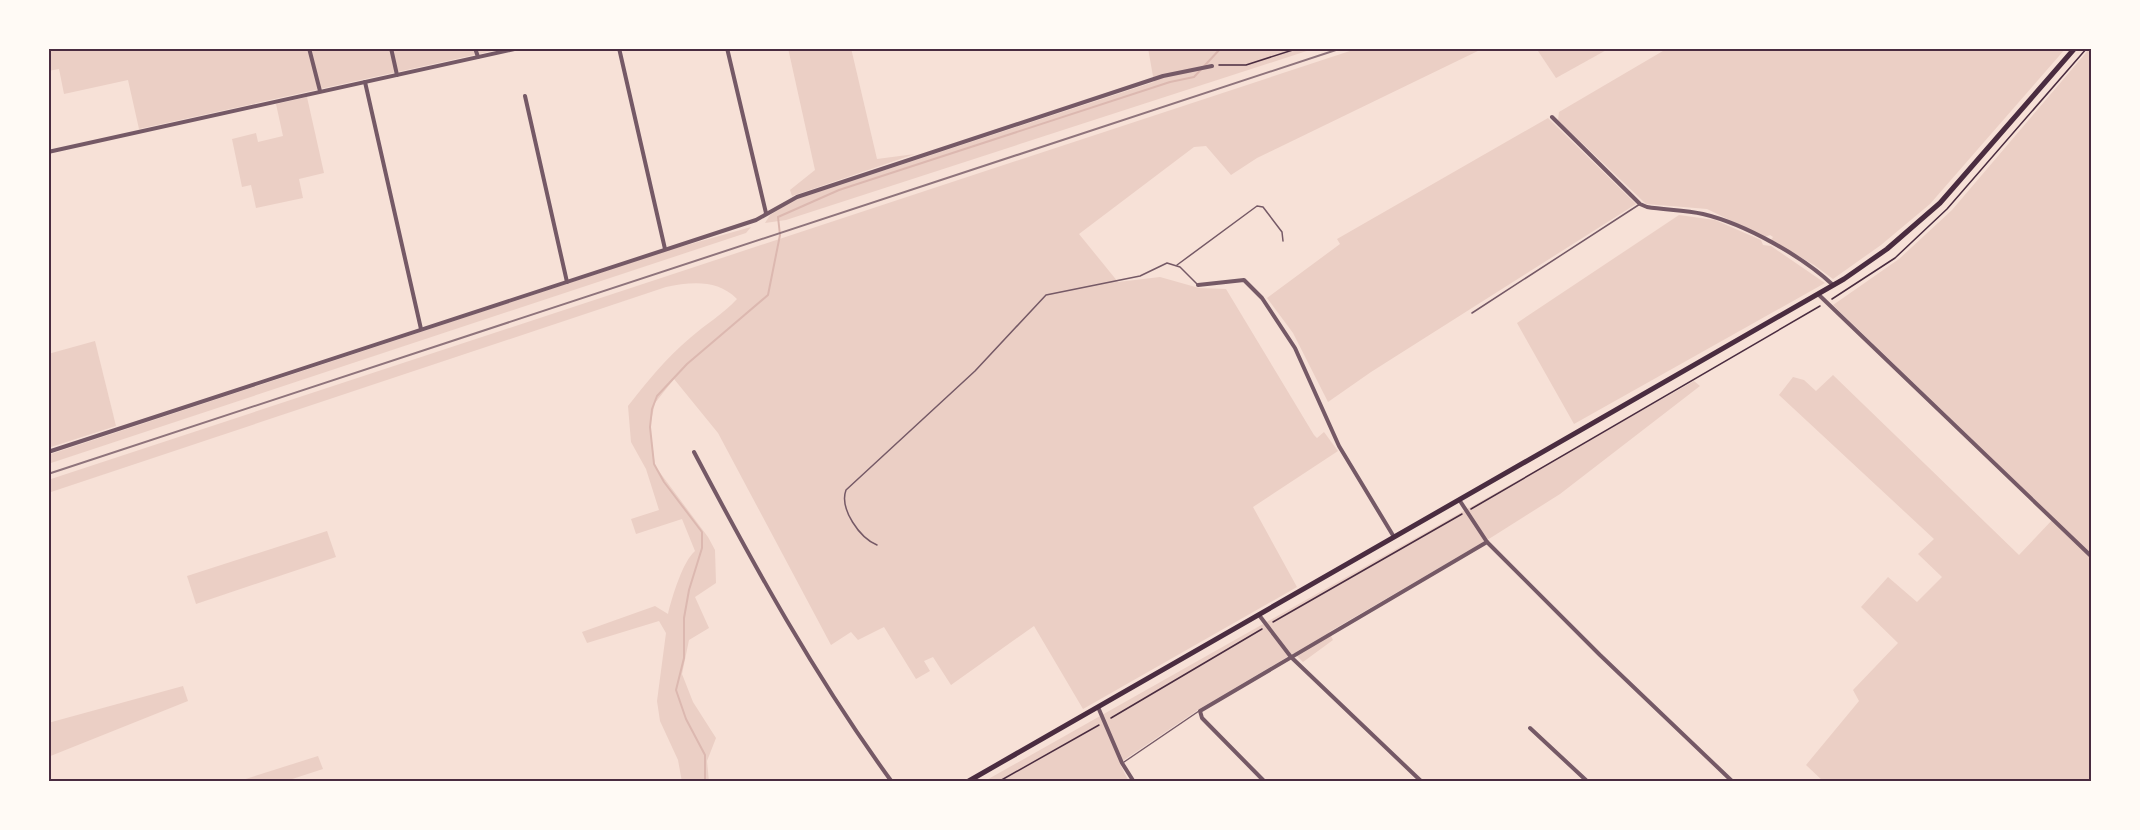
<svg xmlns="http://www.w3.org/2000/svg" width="2140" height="830" viewBox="0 0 2140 830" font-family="Jost,sans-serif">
<rect width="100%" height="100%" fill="#f7e1d7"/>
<g fill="#ebcfc5">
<polygon points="48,48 506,48 139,129 128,80 64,94 59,69 48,71"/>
<polygon points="788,48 851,48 877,159 915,154 792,196 790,190 815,170"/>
<polygon points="1148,48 1316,48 786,220 765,223 770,215 794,200 1154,82"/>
<path d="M1359,48h125l-227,110 -26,17 -25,-29 -12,1 -115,87 39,48 42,-5 39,11 27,1 88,146 3,3 7,-6 14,19 -85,56 44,80 -214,122 -49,-83 -83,59 -18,-28 -9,4 6,10 -14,8 -32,-52 -26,13 -7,-8 -20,13 -113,-212 -44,-54 -19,24 -5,23 5,40 53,71 7,13 1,33 -21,14 14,31 -20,12 -7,34 11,28 23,36 -9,23 2,21h-27l-4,-22 -18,-39 -3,-20 9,-68 -7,-12 -72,22 -5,-11 73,-26 13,8c4,-17 15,-53 27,-63l-13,-32 -46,15 -5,-15 28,-9 -13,-41 -15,-27 -3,-36c19,-24 38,-48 62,-68 16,-14 33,-24 47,-39 -20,-20 -46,-17 -71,-12l-618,206v-13z"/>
<polygon points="1536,48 1610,48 1556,78"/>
<polygon points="1668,48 2066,48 1930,204 1881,245 1833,279 1814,265 1771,240 1773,237 1770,235 1765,237 1707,209 1646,204 1558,120 1559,112"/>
<polygon points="2090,48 2092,48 2092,782 1824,782 1806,765 1859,701 1853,690 1898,643 1861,607 1888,577 1917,602 1942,577 1918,554 1934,539 1779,395 1793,377 1804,380 1816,391 1833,375 2019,555 2054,518 1833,305 1899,259 1952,210"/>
<polygon points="307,97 324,173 299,179 303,198 256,208 251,185 242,187 232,139 256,133 258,142 283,136 276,104"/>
<polygon points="1548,118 1636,204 1371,372 1328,402 1293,333 1267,298 1340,244 1337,239"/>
<polygon points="1679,215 1715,220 1761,240 1763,245 1771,246 1825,283 1574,424 1517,323"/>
<polygon points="751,227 746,233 48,464 48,455 666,251"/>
<polygon points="95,341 116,426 48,448 48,354"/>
<polygon points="1694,381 1700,386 1560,494 1492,537 1329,632 1333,640 1303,662 1294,653 1201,708 1124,760 1120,764 1129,782 983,782"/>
<polygon points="327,531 336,557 196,604 187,576"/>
<polygon points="183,686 188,701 48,757 48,723"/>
<polygon points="318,756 323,769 283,782 236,782"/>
</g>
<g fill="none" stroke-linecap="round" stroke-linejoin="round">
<polyline stroke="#dcb8b0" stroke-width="2" points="705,782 705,755 686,719 676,690 684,658 684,618 689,590 702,548 702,532 664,482 654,464 650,427 652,409 657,396 687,364 768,295 780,235 778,217 839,190 1170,82 1194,77 1221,48"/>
<g stroke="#4a2c40" stroke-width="1.5">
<polyline points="1219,65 1246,65 1299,48"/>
<polyline points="1832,299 1895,258 1947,209 2087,48"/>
<polyline points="1471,509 1820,306"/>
<polyline points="1273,622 1462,514"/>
<polyline points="1111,718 1262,629"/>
<polyline points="998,782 1099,725"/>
</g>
<g stroke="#755966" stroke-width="1.5">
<polyline points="1177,265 1257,206 1263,207 1282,232 1283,241"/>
<polyline points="1472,313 1640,204"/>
<path d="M877,545c-17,-7 -38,-36 -31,-55l129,-119 71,-76 94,-19 27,-13 13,4 17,17"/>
<polyline points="1124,762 1199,711"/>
</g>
<g stroke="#755966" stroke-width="4">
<polyline points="309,48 320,91"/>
<polyline points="391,48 397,75"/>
<polyline points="475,48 478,57"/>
<polyline points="619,48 665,249"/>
<polyline points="727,48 766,213"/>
<polyline points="365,82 421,329"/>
<polyline points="525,96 567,282"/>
<path d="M1552,117l88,87 7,3c19,3 38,3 56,7 42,10 99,42 130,71"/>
<polyline points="48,152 519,48"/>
<polyline points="1198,285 1244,280 1262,298 1295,348 1339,446 1394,537"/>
<polyline points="1819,295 2092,557"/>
<polyline points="48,452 756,220 797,197 1163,76 1212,66"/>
<path d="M694,452c60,114 122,226 198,330"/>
<polyline points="1460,501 1487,542 1600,655 1733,782"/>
<polyline points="1259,615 1291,657 1422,782"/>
<polyline points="1098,707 1122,763 1134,782"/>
<polyline points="1530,728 1588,782"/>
<polyline points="1265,782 1202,718 1200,711 1487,542"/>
</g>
<polyline stroke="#4a2c40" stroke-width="5" points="967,782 1844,279 1887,249 1940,203 2075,48"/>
<polyline stroke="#8f747c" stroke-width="2" points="48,474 1342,48"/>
</g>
<rect width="2140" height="830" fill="none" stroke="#fffaf5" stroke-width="99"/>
<rect x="50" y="50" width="2040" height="730" fill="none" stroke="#4a2c40" stroke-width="2"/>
</svg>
